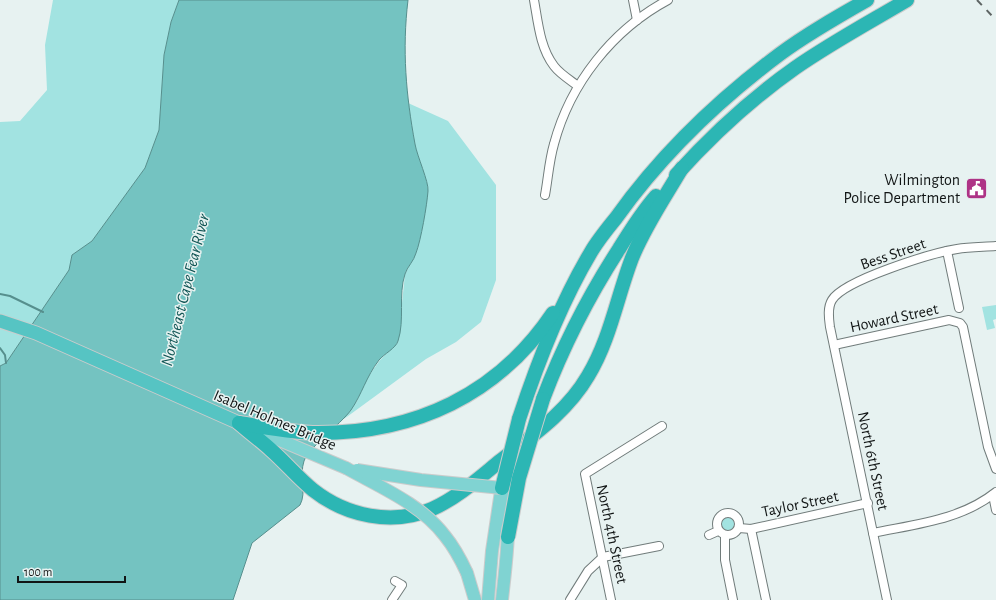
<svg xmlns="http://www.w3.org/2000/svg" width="996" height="600" viewBox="0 0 996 600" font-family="'Alegreya Sans',sans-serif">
<rect width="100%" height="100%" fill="#e7f2f1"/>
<g fill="#a2e3e1">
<polygon points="53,0 179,0 171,22 164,55 159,130 145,168 92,241 72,255 69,270 6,363 0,366 0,122 20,121 47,90 45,45"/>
<polygon points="408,103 448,121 496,185 496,280 481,322 456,342 426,359 344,419 357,401 363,384 370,374 380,360 398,342 405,274 416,253 428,189 417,158"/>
<polygon points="996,305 996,319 993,320 995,328 987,330 982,307"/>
<circle cx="728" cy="524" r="7"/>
</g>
<path fill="#74c3c1" stroke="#568f8d" d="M179,0h229c-6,50 -2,95 7,144 2,12 14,38 13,47 -1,14 -7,49 -12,62 -2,8 -9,14 -11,21 -7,21 0,46 -7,67 -2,7 -14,13 -19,19 -13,17 -17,34 -28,50 -11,15 -42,37 -47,51 -5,15 3,31 -4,44l-48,38 -19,57h-233v-234l6,-3 63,-93 3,-15 20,-14 53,-73 14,-38 5,-75 7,-33z"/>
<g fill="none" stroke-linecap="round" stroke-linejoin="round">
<g stroke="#568f8d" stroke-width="2">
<polyline points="0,294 10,296 43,312"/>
<polyline points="0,348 5,355 6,363"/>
</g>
<defs>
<g id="minor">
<path d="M534,0c4,22 6,48 20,66 6,8 16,14 24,20"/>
<polyline points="633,0 637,20"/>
<path d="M545,195c3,-16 4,-34 9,-51 16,-60 58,-114 114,-144"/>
<polyline points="947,251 959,308"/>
<polyline points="834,345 949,320 960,323 963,327 988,447 996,469"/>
<polyline points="993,495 996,510"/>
<circle cx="728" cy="524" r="11"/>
<polyline points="739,528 751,529 868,503"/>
<polyline points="751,529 766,600"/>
<path d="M873,533c43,-9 88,-13 123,-41"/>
<polyline points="709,535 718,531"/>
<polyline points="725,535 725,560 733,600"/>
<polyline points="392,600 402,585 395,581"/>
<polyline points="570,600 588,571 603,557 659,546"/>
<polyline points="611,600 585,474 662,426"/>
<path d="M887,600l-57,-273c-1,-8 -3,-19 2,-27 12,-20 100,-47 125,-51 12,-2 26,-2 39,-3"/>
</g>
<g id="primary">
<polyline points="251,428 346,468"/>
<path d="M502,488c13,15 2,90 0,112"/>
<polyline points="467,573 475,600"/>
<polyline points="488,600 492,551 501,491"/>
</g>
<polyline id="trunk" points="0,321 36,333 239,423"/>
<g id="motorway">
<path d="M676,175c36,-40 75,-76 119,-107 36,-25 75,-46 112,-68"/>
<path d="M543,399c20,-53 45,-102 76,-150 11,-18 23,-37 37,-53"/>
<path d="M519,419c19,-58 41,-115 72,-167 7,-12 16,-23 25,-34 45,-63 101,-117 164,-164 27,-20 57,-37 87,-54"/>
<path d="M239,423c10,9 21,17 31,26 15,13 28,29 43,41 33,26 79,36 119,19 25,-11 47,-31 68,-48 32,-25 67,-49 88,-85 22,-36 29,-79 44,-118 13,-32 33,-61 50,-90"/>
<path d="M239,423c26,4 53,10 79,10 97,0 180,-38 235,-120"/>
</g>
</defs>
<use href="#minor" stroke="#717c7b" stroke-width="10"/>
<use href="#primary" stroke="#cbcccc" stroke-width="14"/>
<use href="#trunk" stroke="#cbcccc" stroke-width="15"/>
<use href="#motorway" stroke="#cbcccc" stroke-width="16"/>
<use href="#minor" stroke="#fff" stroke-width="8"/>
<use href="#primary" stroke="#80d3d2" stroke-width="12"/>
<use href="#trunk" stroke="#56c4c3" stroke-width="13"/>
<use href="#motorway" stroke="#2cb6b4" stroke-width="14"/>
<polyline stroke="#5e6564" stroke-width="2" stroke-dasharray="7 7" stroke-linecap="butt" points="977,0 996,20"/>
<defs>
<g id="primary-bridge">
<path d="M346,468c34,19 75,36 99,68 9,11 16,24 22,37"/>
<polyline points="357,470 421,480 502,488"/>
</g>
<g id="motorway-bridge">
<polyline points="502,488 519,419"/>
<polyline points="508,537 519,478 543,399"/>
</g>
</defs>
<use href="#primary-bridge" stroke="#cbcccc" stroke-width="14" stroke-linecap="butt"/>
<use href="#motorway-bridge" stroke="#cbcccc" stroke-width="16" stroke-linecap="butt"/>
<use href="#primary-bridge" stroke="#80d3d2" stroke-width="12"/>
<use href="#motorway-bridge" stroke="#2cb6b4" stroke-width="14"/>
</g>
<defs>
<symbol id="civic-square" viewBox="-11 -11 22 22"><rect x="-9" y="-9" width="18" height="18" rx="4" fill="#ae3386" stroke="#e7f2f1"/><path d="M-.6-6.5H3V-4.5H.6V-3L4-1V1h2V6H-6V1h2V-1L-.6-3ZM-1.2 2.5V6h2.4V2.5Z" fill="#fff"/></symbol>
</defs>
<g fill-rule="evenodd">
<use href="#civic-square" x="964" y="176" width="25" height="25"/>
</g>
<g text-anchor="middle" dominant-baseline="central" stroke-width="3" stroke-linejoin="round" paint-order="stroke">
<g font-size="16" fill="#111515" stroke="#e7f2f1" text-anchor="end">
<text x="960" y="180">Wilmington<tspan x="960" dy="18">Police Department</tspan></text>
</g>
<g font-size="16" fill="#111515" stroke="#e7f2f1">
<text transform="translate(893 254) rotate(-19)">Bess Street</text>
<text transform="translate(894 318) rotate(-12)">Howard Street</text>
<text transform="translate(275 420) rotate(23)">Isabel Holmes Bridge</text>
<text transform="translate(873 461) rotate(78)">North 6th Street</text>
<text transform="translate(800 504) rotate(-12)">Taylor Street</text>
<text transform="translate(612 534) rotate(78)">North 4th Street</text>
</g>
<g font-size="17" font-style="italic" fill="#115655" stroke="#e7f2f1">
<text transform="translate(185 290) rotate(-76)">Northeast Cape Fear River</text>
</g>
</g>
<path d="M18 576v6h107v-6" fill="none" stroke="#111515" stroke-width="2"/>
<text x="24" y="576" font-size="12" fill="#111515" stroke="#e7f2f1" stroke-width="3" paint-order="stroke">100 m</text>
</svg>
